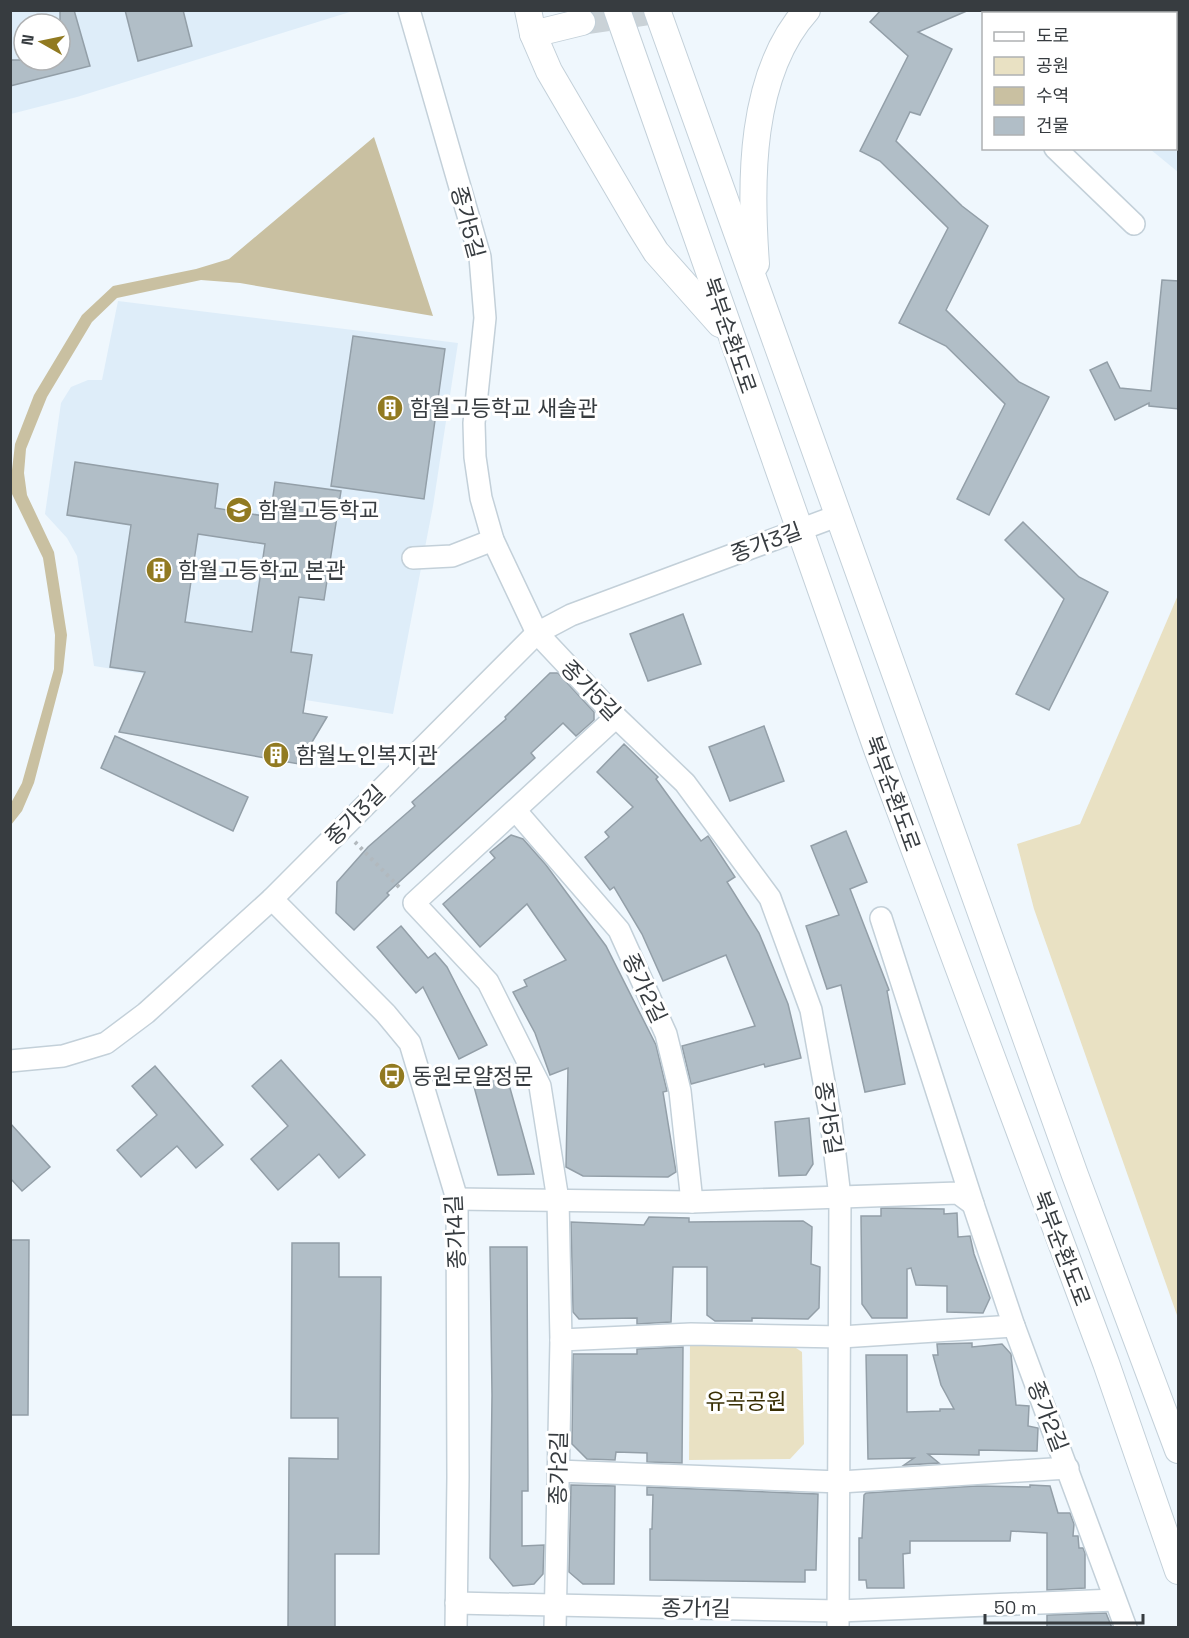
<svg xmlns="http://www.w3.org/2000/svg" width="1189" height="1638" viewBox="0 0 1189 1638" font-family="'Space Grotesk','Noto Sans KR',sans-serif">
<rect width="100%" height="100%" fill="#eff7fd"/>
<g fill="#deedf9" fill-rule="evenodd">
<path d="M11,11h342l-276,86 -66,17zM24,24h36v36h-36z"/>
<polygon points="1040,11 1178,11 1178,172 1150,149 1176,148 1176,14 1041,14"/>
<polygon points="118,301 458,343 433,506 393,714 94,666 77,556 67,538 45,514 61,403 71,387 88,380 102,380"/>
</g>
<g fill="#e9e1c3">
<polygon points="1178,595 1178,1318 1034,909 1017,844 1080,824"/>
<polygon points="690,1342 787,1342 802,1352 804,1444 790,1459 689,1460"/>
</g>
<polygon fill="#c9c0a1" points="374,137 433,316 240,283 201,280 117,298 92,322 47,397 26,449 24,473 27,495 54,552 67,635 63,672 34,783 22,811 11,825 11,803 22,783 54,669 55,635 43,558 12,494 11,479 15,444 34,395 82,315 113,286 196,269 229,259"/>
<g fill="#b1bec7" stroke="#939fa8" stroke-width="1.5" fill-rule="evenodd">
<polygon points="60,10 74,10 90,66 10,86 10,60 60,60"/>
<polygon points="125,10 183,10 192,46 138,61"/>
<polygon points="881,10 969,10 918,32 952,49 920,115 910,112 896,141 962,206 988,226 946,310 1019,382 1049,397 989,515 957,499 1005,404 946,346 899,323 948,228 880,161 860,151 908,56 870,22"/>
<polygon points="1162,280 1179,281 1179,409 1149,406 1149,403 1115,420 1090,370 1107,362 1120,388 1151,391"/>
<polygon points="353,336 445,349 424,499 331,486"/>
<path d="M75,462l143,22 -3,24 55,9 5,-35 66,9 -17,109 -25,-3 -8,55 21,3 -9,58 24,4 -28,47 -180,-32 26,-60 -35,-5 21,-142 -64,-10zM198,534l67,10 -13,88 -67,-10z"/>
<polygon points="1023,522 1079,577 1108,592 1049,710 1016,694 1064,599 1005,540"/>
<polygon points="683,614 701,664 648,681 630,634"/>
<polygon points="550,673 558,673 594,712 594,720 576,736 563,723 531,753 535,758 387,893 389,895 354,930 336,913 337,882 368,847 415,806 412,802 506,719 505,717"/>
<polygon points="764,726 784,781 730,801 709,747"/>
<polygon points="115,736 248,797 233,831 101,768"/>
<polygon points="624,744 658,777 656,779 701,841 708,836 735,877 727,882 759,933 788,1004 801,1058 765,1067 764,1064 691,1084 682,1046 755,1026 726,955 663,981 642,934 614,887 610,890 585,857 609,837 605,832 633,807 597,772"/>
<polygon points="846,831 867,882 850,889 889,990 887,991 905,1084 865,1092 841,985 827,989 806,926 839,915 811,846"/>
<polygon points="511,835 523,839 546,865 606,946 656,1045 667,1091 663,1092 676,1172 668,1177 583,1176 566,1167 568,1068 550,1075 535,1033 513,992 527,986 524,980 566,960 527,904 480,947 443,904 495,858 490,852"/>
<polygon points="401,926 428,958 435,953 447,967 487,1045 459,1059 423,987 416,993 377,947"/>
<polygon points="281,1060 365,1155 339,1178 319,1154 278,1190 251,1159 288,1126 252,1086"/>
<polygon points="155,1066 223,1145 196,1168 177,1146 141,1177 117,1150 157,1115 132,1086"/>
<polygon points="506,1074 521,1127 534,1174 498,1175 473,1083"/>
<polygon points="809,1118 813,1164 806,1175 779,1176 775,1122"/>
<polygon points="10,1123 50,1167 22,1191 10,1178"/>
<polygon points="881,1208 944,1209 944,1214 957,1213 958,1237 970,1236 974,1254 990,1298 983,1313 947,1312 947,1286 916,1285 911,1268 907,1269 907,1318 872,1318 862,1304 861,1216 881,1216"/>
<polygon points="649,1217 689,1218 689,1222 803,1221 812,1227 811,1264 820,1267 819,1308 808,1319 752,1318 752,1321 715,1321 707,1315 707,1267 673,1267 671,1322 637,1324 637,1318 579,1319 573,1312 571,1222 644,1225"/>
<polygon points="10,1240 29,1240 28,1415 10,1415"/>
<polygon points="292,1243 339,1243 339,1277 381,1277 379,1554 335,1554 335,1628 288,1628 289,1458 338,1459 338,1418 291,1418"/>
<polygon points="490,1247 527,1247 528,1491 522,1491 522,1546 544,1545 543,1574 534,1584 513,1586 490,1558 492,1395"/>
<polygon points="972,1343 972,1347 1002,1344 1011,1354 1016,1405 1029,1406 1028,1426 1038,1428 1037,1451 979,1450 979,1455 928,1454 939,1463 904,1465 914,1458 868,1459 866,1355 907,1355 907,1412 940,1411 940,1409 954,1409 941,1385 933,1355 938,1355 937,1344"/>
<polygon points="683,1347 682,1463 647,1462 647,1453 616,1452 615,1460 587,1459 572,1444 573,1354 637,1354 637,1349"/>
<polygon points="571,1485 615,1486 614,1584 583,1584 569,1572"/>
<polygon points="1030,1485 1050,1486 1058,1513 1070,1513 1074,1524 1073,1536 1078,1536 1079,1548 1083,1548 1085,1553 1085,1588 1047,1590 1047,1533 1011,1531 1010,1541 910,1541 910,1553 903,1554 904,1588 867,1588 866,1580 859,1580 859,1538 862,1538 864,1495 866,1493 976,1486 1030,1487"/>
<polygon points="647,1487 818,1494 816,1570 805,1570 805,1582 650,1580 650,1529 652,1529 653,1495 647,1495"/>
<polygon points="1106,1613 1112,1628 1047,1628 1047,1615"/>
</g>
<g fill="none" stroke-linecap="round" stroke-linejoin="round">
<polyline stroke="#cad2d7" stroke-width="26" stroke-dasharray="26 13" stroke-linecap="butt" points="582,22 663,10"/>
<defs>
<g id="minor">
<polyline points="409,10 480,257 485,318 474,423 475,457 481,498 493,540 537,633 616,717 685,783 770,898 811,1010 831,1121 840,1197 838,1628"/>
<polyline points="998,10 998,14"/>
<polyline points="1055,148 1134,224"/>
<polyline points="413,558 452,556 493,540"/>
<polyline points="516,811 619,930 666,1034 680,1091 692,1202"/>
<polyline points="272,899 386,1014 410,1043 457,1199 458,1477 456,1628"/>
<polyline points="10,1061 63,1056 106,1043 146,1013 272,899 537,633 571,615 837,516"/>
<polyline points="457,1199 692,1202 958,1193 973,1204 881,918"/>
<polyline points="973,1204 1014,1326 1126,1628"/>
<polyline points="561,1340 691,1334 841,1337 1014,1326"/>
<polyline points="558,1471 840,1482 1068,1468"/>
<polyline points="456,1603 839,1611 1115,1600"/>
<polyline points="555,1628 561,1340 558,1200 540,1086 488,982 414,903 616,717"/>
</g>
<g id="major">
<polyline points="528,10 533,34 549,71 638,223 656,252 720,324"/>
<polyline points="617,10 878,752 1106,1363 1178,1571"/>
<polyline points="657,10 1075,1175 1178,1450"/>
<polyline points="533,34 582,22"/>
<path d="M756,264c-6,-81 -7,-190 51,-254"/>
</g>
</defs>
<use href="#minor" stroke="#c3d0d9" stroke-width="24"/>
<use href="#major" stroke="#c3d0d9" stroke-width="28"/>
<polyline stroke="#b2b9be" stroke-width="4" stroke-dasharray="3 4.5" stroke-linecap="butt" points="355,842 400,888"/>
<use href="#minor" stroke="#fff" stroke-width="21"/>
<use href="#major" stroke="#fff" stroke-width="26"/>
</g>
<defs>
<symbol id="building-disc" viewBox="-11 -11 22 22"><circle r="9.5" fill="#917a21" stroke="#fff"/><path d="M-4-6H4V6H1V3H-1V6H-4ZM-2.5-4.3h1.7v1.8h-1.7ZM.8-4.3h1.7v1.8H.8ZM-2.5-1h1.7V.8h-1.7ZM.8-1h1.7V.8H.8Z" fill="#fff"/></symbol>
<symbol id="school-disc" viewBox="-11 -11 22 22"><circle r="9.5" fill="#917a21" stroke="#fff"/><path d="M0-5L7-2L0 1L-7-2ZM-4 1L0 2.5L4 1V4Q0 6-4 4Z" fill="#fff"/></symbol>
<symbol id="bus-disc" viewBox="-11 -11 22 22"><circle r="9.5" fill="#917a21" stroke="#fff"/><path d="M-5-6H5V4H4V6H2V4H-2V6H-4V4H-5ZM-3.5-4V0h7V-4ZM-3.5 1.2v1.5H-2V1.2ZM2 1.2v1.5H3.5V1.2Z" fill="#fff"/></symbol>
</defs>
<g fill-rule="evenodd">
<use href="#building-disc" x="375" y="393" width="30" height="30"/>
<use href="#school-disc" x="224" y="495" width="30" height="30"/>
<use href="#building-disc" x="144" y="555" width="30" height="30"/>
<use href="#building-disc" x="261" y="740" width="30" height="30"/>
<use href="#bus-disc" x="377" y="1061" width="30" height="30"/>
</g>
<g text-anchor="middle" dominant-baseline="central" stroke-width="6" stroke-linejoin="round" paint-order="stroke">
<g font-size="22" fill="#373c40" stroke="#fff">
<text transform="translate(468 222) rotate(75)">종가5길</text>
<text transform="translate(730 335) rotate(71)">북부순환도로</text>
<text transform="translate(766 542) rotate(-20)">종가3길</text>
<text transform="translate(591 690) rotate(46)">종가5길</text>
<text transform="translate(893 793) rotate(70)">북부순환도로</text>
<text transform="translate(355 815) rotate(-45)">종가3길</text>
<text transform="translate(645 988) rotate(65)">종가2길</text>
<text transform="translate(829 1118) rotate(81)">종가5길</text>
<text transform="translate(455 1232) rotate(-93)">종가4길</text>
<text transform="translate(1062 1248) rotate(69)">북부순환도로</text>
<text transform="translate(1048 1416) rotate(69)">종가2길</text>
<text transform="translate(558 1468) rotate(-89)">종가2길</text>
<text transform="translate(696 1608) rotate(1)">종가1길</text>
</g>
<g font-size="22" fill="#373c40" stroke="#fff" text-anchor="start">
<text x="410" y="408">함월고등학교 새솔관</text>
<text x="258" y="510">함월고등학교</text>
<text x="178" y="570">함월고등학교 본관</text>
<text x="296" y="755">함월노인복지관</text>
<text x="412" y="1076">동원로얄정문</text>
</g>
<g font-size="22" fill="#392f04" stroke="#fff">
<text x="746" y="1401">유곡공원</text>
</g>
</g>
<rect width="1189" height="1638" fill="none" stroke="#373c40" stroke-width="24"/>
<rect x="982" y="12" width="195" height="138" fill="#ffffff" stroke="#afb1b3" stroke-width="1.5"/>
<rect x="994" y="32" width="30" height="9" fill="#ffffff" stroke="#afb1b3" stroke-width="1.5"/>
<text x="1036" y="42" font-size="18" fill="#373c40">도로</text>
<rect x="994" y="57" width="30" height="18" fill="#e9e1c3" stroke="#afb1b3" stroke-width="1.5"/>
<text x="1036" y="72" font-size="18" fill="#373c40">공원</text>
<rect x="994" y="87" width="30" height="18" fill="#c9c0a1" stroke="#afb1b3" stroke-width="1.5"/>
<text x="1036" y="102" font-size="18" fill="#373c40">수역</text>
<rect x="994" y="117" width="30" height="18" fill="#b1bec7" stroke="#afb1b3" stroke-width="1.5"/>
<text x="1036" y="132" font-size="18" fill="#373c40">건물</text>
<g transform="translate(42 42) rotate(279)"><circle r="28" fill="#ffffff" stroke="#afb1b3" stroke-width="1.5"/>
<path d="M0-4.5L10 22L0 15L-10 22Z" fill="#917a21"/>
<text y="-9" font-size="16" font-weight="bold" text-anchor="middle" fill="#373c40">N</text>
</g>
<path d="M985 1614v9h158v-9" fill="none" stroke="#373c40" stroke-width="3"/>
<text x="994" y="1614" font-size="18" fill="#373c40" stroke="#ffffff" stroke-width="4.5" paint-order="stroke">50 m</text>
</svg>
